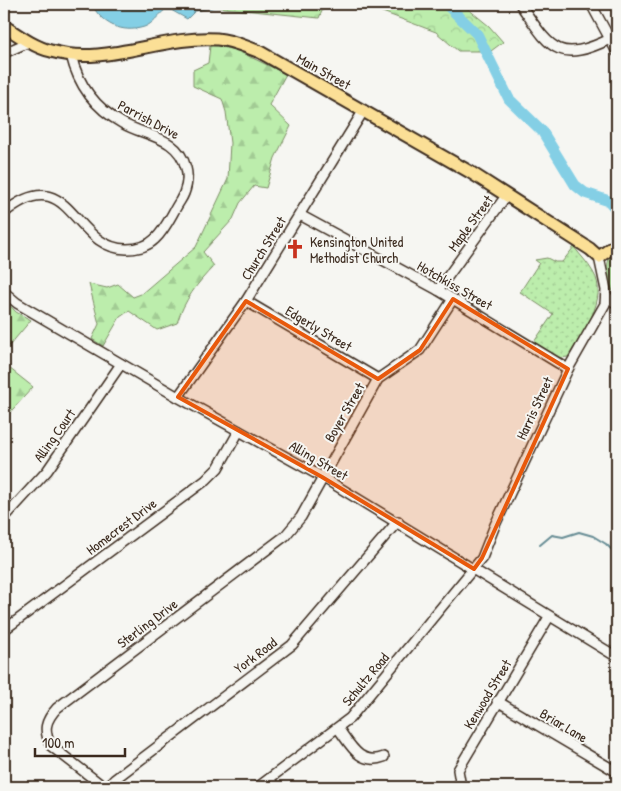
<svg xmlns="http://www.w3.org/2000/svg" width="621" height="791" viewBox="0 0 621 791" font-family="'Patrick Hand',sans-serif">
<defs>
<pattern id="grass-dots" width="8" height="8" patternUnits="userSpaceOnUse" patternTransform="scale(1.25)"><rect width="8" height="8" fill="#bcedac"/><path d="M2 2h.1M6 6h.1" fill="none" stroke="#a2cb94" stroke-width="1.8" stroke-linecap="round"/></pattern>
<pattern id="forest-firs" width="22" height="20" patternUnits="userSpaceOnUse" patternTransform="scale(1.25)"><rect width="22" height="20" fill="#bcedac"/><path d="M5 1l3.5 6h-7zM16 11l3.5 6h-7z" fill="#a2cb94"/></pattern>
<pattern id="park-crowns" width="20" height="18" patternUnits="userSpaceOnUse" patternTransform="scale(1.25)"><rect width="20" height="18" fill="#bcedac"/><path d="M2 6a3 3 0 1 1 6 0M12 15a3 3 0 1 1 6 0" fill="none" stroke="#a2cb94"/></pattern>
</defs>
<rect width="100%" height="100%" fill="#f6f6f2"/>
<filter id="ink" filterUnits="userSpaceOnUse"><feTurbulence type="fractalNoise" baseFrequency=".02" numOctaves="2"/><feDisplacementMap in="SourceGraphic" scale="10" xChannelSelector="R" yChannelSelector="G"/><feConvolveMatrix kernelMatrix="1 2 1 2 8 2 1 2 1" color-interpolation-filters="sRGB"/></filter>
<g filter="url(#ink)">
<path fill="url(#grass-dots)" stroke="#7c8c65" d="M574,247c6,8 14,16 19,25 17,27 -12,62 -25,85l-9,1 -25,-16 19,-28 -33,-22 19,-29 -4,-3 12,-2 8,4h7z"/>
<g fill="url(#forest-firs)" stroke="#7c8c65">
<path d="M215,45l23,6 48,23 -17,31 22,21 -16,32 -9,30 -12,-2 -14,17 -7,16 -30,33 11,14c-17,17 -30,35 -37,57l-20,7 -28,-19 -9,6 -17,29 -11,-7 7,-15 -10,-40 18,4 11,-4 15,13 8,-3 55,-47 32,-68 2,-36 -4,-31 -4,-13 -29,-13v-16l15,-7 2,-17z"/>
<polygon points="4,299 16,312 31,320 4,352"/>
<polygon points="4,364 33,387 4,419"/>
</g>
<g fill="url(#park-crowns)" stroke="#7c8c65">
<polygon points="231,4 325,4 319,18 215,7"/>
<polygon points="361,4 462,4 489,26 503,42 491,51 458,51 436,32"/>
<path d="M617,250v47c-7,-6 -12,-29 -8,-38 1,-5 4,-6 8,-9z"/>
</g>
<path fill="#84cfe5" stroke="#678d95" d="M92,4h139l-36,7 -8,8 -16,-9h-6c-7,5 -12,14 -21,17 -22,7 -43,-3 -52,-23z"/>
<g fill="none" stroke-linecap="round" stroke-linejoin="round">
<polyline stroke="#678d95" stroke-width="2" points="540,545 552,535 563,537 579,532 593,536 606,544 617,555"/>
<polyline stroke="#84cfe5" stroke-width="11" points="446,4 477,34 509,99 542,131 575,185 585,193 609,201 617,210"/>
<defs>
<g id="minor">
<path d="M520,4c30,43 36,61 90,35"/>
<polyline points="591,4 617,52"/>
<polyline points="4,32 4,52"/>
<polyline points="4,53 29,42"/>
<path d="M4,213c67,-55 68,37 123,36 10,0 21,-3 28,-10 11,-10 17,-26 25,-38 6,-9 9,-22 6,-33 -8,-32 -40,-31 -64,-45 -27,-15 -44,-39 -51,-68"/>
<polyline points="300,215 438,290 568,369"/>
<polyline points="438,290 506,196"/>
<polyline points="4,292 17,303 178,397 322,477 617,657"/>
<polyline points="606,296 617,304"/>
<polyline points="246,301 378,379"/>
<polyline points="178,397 246,301 364,110"/>
<polyline points="4,518 47,471 121,364"/>
<polyline points="4,630 206,480 218,468 239,431"/>
<polyline points="497,701 617,772"/>
<path d="M338,728c13,18 22,38 46,29"/>
<polyline points="269,779 275,787"/>
<path d="M104,787l-53,-41c-8,-16 -6,-25 6,-38l228,-172 16,-19 77,-138 42,-29 33,-51"/>
<polyline points="107,787 115,779 292,645 398,521"/>
<polyline points="258,787 350,718 482,558 495,525 568,369 605,304 606,290 599,257"/>
<polyline points="461,787 458,770 549,617"/>
</g>
<path id="major" d="M4,26c14,9 30,21 47,25 54,16 111,-16 166,-12 15,1 29,8 43,13l210,120 120,77 9,8 18,-13"/>
</defs>
<use href="#minor" stroke="#3b2a1e" stroke-width="12"/>
<use href="#major" stroke="#3b2a1e" stroke-width="15"/>
<use href="#minor" stroke="#f6f6f2" stroke-width="9"/>
<use href="#major" stroke="#fbdf96" stroke-width="11"/>
</g>
</g>
<path fill="#e8590c" fill-opacity="0.2" stroke="#e8590c" stroke-width="4" stroke-linejoin="round" d="M453,299l115,70 -86,189 -8,11 -152,-92 -144,-80 68,-96 132,78 42,-29z"/>
<defs>
<symbol id="church-bare" viewBox="-9 -9 18 18"><path d="M-1.2-6h2.4v3.5h3.3v2.4h-3.3V6h-2.4V-.1h-3.3v-2.4h3.3Z" fill="#c8321e" stroke="#f6f6f2" stroke-width="2.5" paint-order="stroke"/></symbol>
</defs>
<g fill-rule="evenodd">
<use href="#church-bare" x="281" y="235" width="28" height="28"/>
</g>
<g text-anchor="middle" dominant-baseline="central" stroke-width="4" stroke-linejoin="round" paint-order="stroke">
<g font-size="14" fill="#3b2a1e" stroke="#f6f6f2">
<text transform="translate(324 71) rotate(29)">Main Street</text>
<text transform="translate(149 119) rotate(28)">Parrish Drive</text>
<text transform="translate(470 223) rotate(-54)">Maple Street</text>
<text transform="translate(263 248) rotate(-58)">Church Street</text>
<text transform="translate(455 285) rotate(30)">Hotchkiss Street</text>
<text transform="translate(319 328) rotate(31)">Edgerly Street</text>
<text transform="translate(534 408) rotate(-65)">Harris Street</text>
<text transform="translate(344 412) rotate(-60)">Boyer Street</text>
<text transform="translate(54 435) rotate(-55)">Alling Court</text>
<text transform="translate(319 460) rotate(30)">Alling Street</text>
<text transform="translate(121 526) rotate(-37)">Homecrest Drive</text>
<text transform="translate(147 623) rotate(-37)">Sterling Drive</text>
<text transform="translate(255 655) rotate(-37)">York Road</text>
<text transform="translate(365 679) rotate(-50)">Schultz Road</text>
<text transform="translate(487 694) rotate(-59)">Kenwood Street</text>
<text transform="translate(564 725) rotate(31)">Briar Lane</text>
</g>
<g font-size="14" fill="#3b2a1e" stroke="#f6f6f2" text-anchor="start">
<text x="310" y="241">Kensington United<tspan x="310" dy="16">Methodist Church</tspan></text>
</g>
</g>
<rect width="621" height="791" fill="none" stroke="#f6f6f2" stroke-width="20"/>
<rect x="10" y="10" width="601" height="771" fill="none" stroke="#3b2a1e" stroke-width="2" filter="url(#ink)"/>
<path d="M35 748v8h90v-8" fill="none" stroke="#3b2a1e" stroke-width="2.5"/>
<text x="42" y="748" font-size="15" fill="#3b2a1e" stroke="#f6f6f2" stroke-width="4" paint-order="stroke">100 m</text>
</svg>
